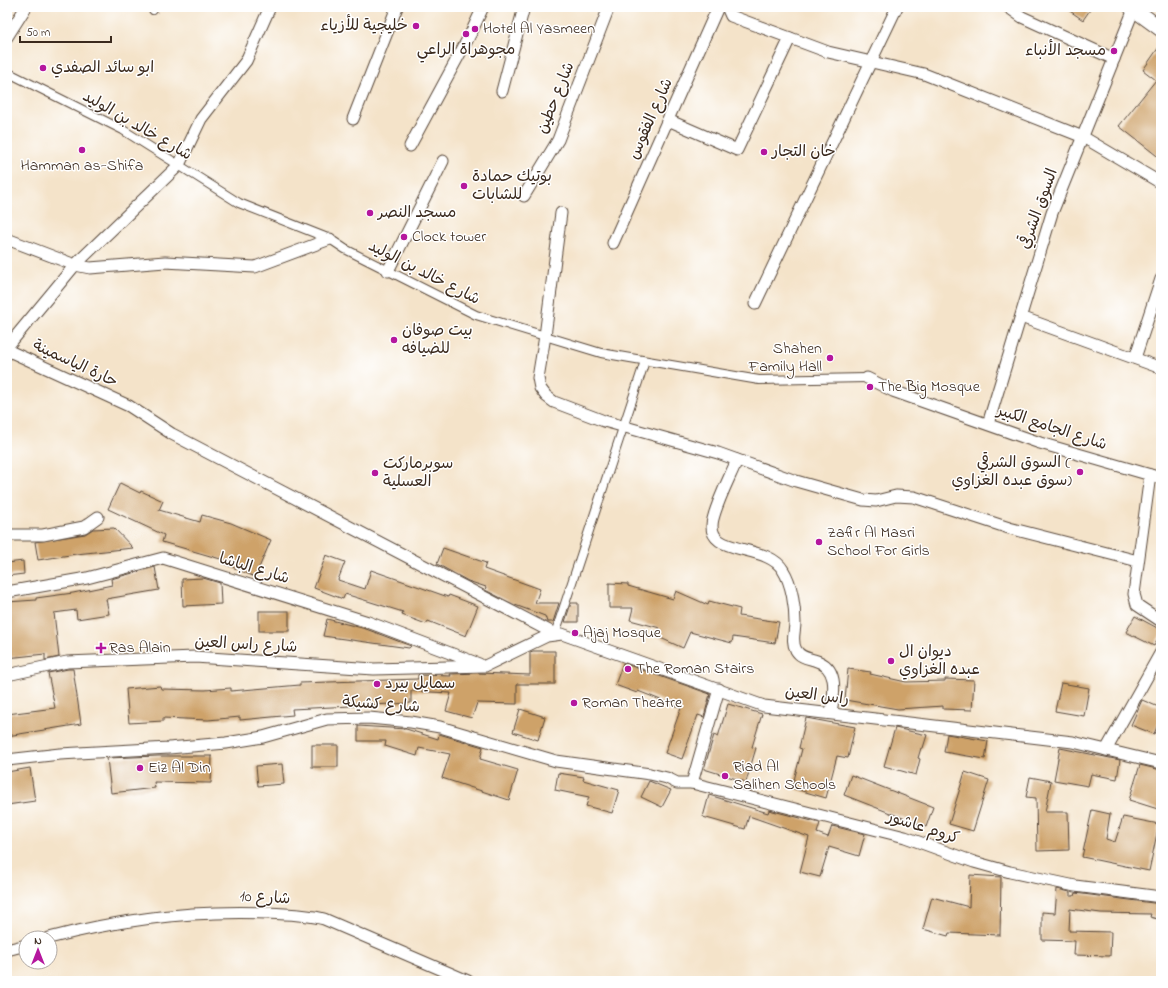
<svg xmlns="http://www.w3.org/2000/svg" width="1168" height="988" viewBox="0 0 1168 988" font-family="'Indie Flower','Playpen Sans Arabic',sans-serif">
<rect width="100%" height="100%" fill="#fff"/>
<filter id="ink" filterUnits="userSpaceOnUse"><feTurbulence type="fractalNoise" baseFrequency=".025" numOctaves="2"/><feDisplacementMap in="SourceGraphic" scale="8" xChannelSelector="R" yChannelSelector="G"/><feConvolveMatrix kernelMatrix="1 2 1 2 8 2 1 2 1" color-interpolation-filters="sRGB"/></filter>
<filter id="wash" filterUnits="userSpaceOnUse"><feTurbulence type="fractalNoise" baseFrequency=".012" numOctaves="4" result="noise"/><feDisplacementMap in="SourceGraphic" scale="16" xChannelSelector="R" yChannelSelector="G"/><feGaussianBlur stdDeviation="0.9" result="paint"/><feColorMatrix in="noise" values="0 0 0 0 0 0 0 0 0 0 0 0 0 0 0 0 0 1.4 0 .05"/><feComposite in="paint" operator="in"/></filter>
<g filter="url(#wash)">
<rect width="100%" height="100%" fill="#f4e3c9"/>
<g id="blocks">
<g fill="#cea269">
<polygon points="1064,7 1092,7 1083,20"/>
<polygon points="1161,44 1161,159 1119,126 1156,80 1143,70"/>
<polygon points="120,483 140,493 141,491 163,501 159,510 200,522 202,515 231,523 271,540 255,577 223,563 224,560 162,542 164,535 108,509"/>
<polygon points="114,528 133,548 76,554 38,560 35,542 85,534 93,529"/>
<polygon points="443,548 486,563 484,569 540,589 535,603 559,603 553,622 547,622 545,616 515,605 485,590 486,587 468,581 437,564"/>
<polygon points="326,555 345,562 338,580 365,589 371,570 448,597 449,595 478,606 466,636 428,621 426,624 402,615 403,612 345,594 343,599 314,588"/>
<polygon points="23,561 24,574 7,576 7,563"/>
<polygon points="155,567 159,590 106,599 109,614 77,619 76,610 54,613 59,657 45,660 45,654 7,658 7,602 36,600 36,598 73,593 112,585 111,579"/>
<polygon points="203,578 220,583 221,604 183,606 182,579"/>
<polygon points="609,583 628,584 628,586 673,599 676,591 708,605 709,601 740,609 739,616 779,622 775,643 733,637 732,643 690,632 683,648 656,636 660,628 630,620 633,608 609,608"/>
<polygon points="571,603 578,603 578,622 565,622"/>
<rect x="259" y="611" width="30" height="20"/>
<polygon points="1135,616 1161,630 1161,634 1154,646 1126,632"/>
<polygon points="327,619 366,629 411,646 409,648 323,636"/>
<polygon points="533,651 555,651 555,684 517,684 517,704 477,703 472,718 446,711 451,693 411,691 411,703 292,709 293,715 240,720 240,717 208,720 163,718 163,721 129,723 126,689 160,686 161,689 205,690 231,688 231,691 300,685 300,683 418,679 418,675 451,676 450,674 478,673 530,675 530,652"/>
<polygon points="623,663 710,694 704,717 698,715 682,759 665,753 681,708 638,691 637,693 615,685"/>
<polygon points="68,669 73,669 81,724 7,736 7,714 55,708 48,673"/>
<polygon points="848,669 871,672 870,674 906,682 945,681 945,679 974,680 972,710 943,709 943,706 898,709 845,700"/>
<polygon points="1061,683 1089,688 1084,716 1055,711"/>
<polygon points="1142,700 1161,708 1161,717 1154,734 1131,725"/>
<polygon points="728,704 762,714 752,747 756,748 746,782 704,769 714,735 718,737"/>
<polygon points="520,709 545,717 538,740 513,732"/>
<polygon points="806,718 855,727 848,758 837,756 826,798 792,788 802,749 799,748"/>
<polygon points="358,726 406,729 438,739 439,734 483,747 480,759 518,770 509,800 442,778 450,754 419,748 417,756 385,746 386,741 358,741"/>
<polygon points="895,728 927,735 923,748 921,748 918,758 920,759 916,775 884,766"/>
<polygon points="947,734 988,741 985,759 944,752"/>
<rect x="312" y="745" width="26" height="22"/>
<polygon points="1060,748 1120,760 1117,779 1091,774 1088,786 1054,780"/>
<polygon points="158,756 212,756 211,783 154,782 155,788 111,793 107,758"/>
<polygon points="282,764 284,784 258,786 256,766"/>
<polygon points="1140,765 1161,770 1161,810 1129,800"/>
<polygon points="30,768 35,801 7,805 7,772"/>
<polygon points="965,772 989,780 973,831 949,824"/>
<polygon points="558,773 584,777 583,780 619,790 612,813 586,806 589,797 555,790"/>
<polygon points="851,775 933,807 926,827 844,795"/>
<polygon points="1030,777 1051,781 1045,812 1068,812 1069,850 1037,851 1036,798 1026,797"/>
<polygon points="649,781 671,790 662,807 641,797"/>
<polygon points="709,795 768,813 769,810 820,823 817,833 828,837 832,826 865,834 859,856 829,847 820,877 800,872 809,837 749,816 745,829 703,817"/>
<polygon points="1092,810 1110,814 1106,839 1115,842 1123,817 1159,824 1149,871 1082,857"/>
<polygon points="970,875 1001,877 1000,935 949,933 948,936 923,929 932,897 969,907"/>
<polygon points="1057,889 1070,892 1070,896 1074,896 1075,893 1161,904 1161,920 1150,917 1151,914 1101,913 1070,909 1069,931 1111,932 1110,956 1074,955 1075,941 1042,940 1042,912 1055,913"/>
</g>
</g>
</g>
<g filter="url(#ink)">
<use href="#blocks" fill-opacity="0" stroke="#574638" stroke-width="1"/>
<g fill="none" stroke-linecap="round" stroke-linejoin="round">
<defs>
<g id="pedestrian">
<polyline points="153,10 155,7"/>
<polyline points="7,72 123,130 239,203 330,239 345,249 476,315 601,353 759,380 867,378"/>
<polyline points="550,636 555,634 645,361"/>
</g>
<g id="minor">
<polyline points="727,7 731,16 828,52 924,74 1083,137 1161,183"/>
<polyline points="1008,7 1022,17 1114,59"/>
<polyline points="7,37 26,7"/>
<polyline points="502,91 524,7"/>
<polyline points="353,119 397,7"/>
<polyline points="668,120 737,150 790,38"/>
<polyline points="410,146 471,33 483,7"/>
<polyline points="524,196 558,140 609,7"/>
<polyline points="561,213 545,336 538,378 540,388 546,396 554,402 604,421 718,453 796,481 863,500 876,501 896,496 914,497 1009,528 1138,561"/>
<polyline points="7,239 75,265 90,268 165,262 255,267 330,239"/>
<polyline points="613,243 718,7"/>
<polyline points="388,271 443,161"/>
<polyline points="755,304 897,7"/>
<polyline points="1021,317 1161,368"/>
<polyline points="7,347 75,265 179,165 201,119 246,61 270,7"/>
<polyline points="7,350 129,406 172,434 555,634"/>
<polyline points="1135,358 1161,279"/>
<polyline points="867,378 893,391 1040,443 1161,478"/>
<polyline points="988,424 1052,213 1134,9"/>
<path d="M737,460c-8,19 -19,39 -24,59 -10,38 54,23 70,51 9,14 12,37 12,53 0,9 -4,18 1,27 4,7 11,8 18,10 26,7 20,33 17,53"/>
<polyline points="1150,475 1134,594 1137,605 1161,621"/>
<polyline points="7,535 43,535 84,527 98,517"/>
<polyline points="7,592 87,578 163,558 368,622 479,664"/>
<polyline points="7,675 67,662 195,657 374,669 485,666 547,636 562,634 764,706 1073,742 1161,763"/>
<polyline points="1106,750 1161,652"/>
<polyline points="7,760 60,754 169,748 226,743 263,737 327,719 369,718 411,722 440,727 556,761 650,774 667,778 677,783 692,783 905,837 974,862 1010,872 1075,886 1161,897"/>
<polyline points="692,783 719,689"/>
<path d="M49,938c72,-19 144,-28 218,-25 18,1 39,1 57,6l144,62"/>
<polyline points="7,950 26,945"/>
</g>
<polyline id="secondary" points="1131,7 1161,29"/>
</defs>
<use href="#pedestrian" stroke="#574638" stroke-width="10"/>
<use href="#minor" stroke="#574638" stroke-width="13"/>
<use href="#secondary" stroke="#574638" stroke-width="17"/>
<use href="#pedestrian" stroke="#fff" stroke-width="8"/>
<use href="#minor" stroke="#fff" stroke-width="11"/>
<use href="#secondary" stroke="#fff" stroke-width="15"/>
</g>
</g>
<g fill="#b5179e" stroke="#fff" stroke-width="1.5">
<circle cx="416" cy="26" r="4"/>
<circle cx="475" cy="29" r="4"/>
<circle cx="466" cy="34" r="4"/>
<circle cx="1114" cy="51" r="4"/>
<circle cx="43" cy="68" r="4"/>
<circle cx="82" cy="150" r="4"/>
<circle cx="764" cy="152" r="4"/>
<circle cx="464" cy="186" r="4"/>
<circle cx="370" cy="213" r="4"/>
<circle cx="404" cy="237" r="4"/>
<circle cx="394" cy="340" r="4"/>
<circle cx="830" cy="358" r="4"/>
<circle cx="870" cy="387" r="4"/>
<circle cx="1080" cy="472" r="4"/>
<circle cx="375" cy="473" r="4"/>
<circle cx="819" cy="542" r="4"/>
<circle cx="575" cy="633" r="4"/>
<path d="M99 642h4v4h4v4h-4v4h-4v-4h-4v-4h4z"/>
<circle cx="891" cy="661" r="4"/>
<circle cx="628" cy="669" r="4"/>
<circle cx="377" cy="684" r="4"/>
<circle cx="574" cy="703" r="4"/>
<circle cx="140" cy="768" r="4"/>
<circle cx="725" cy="776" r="4"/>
</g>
<g text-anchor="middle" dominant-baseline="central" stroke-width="3" stroke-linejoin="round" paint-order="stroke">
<g font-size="16" fill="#3b2a1e" stroke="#fff" text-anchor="start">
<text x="408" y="26" text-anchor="end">خليجية للأزياء</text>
<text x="483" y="29">Hotel Al Yasmeen</text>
<text x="466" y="50" text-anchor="middle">مجوهراة الراعي</text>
<text x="1106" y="51" text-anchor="end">مسجد الأنباء</text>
<text x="51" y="68">ابو سائد الصفدي</text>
<text x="772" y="152">خان التجار</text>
<text x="82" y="166" text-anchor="middle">Hamman as-Shifa</text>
<text x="472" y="177">بوتيك حمادة<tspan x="472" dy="18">للشابات</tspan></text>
<text x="378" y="213">مسجد النصر</text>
<text x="412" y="237">Clock tower</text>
<text x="402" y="331">بيت صوفان<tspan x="402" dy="18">للضيافه</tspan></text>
<text x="822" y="349" text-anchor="end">Shahen<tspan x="822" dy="18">Family Hall</tspan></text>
<text x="878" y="387">The Big Mosque</text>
<text x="1072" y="463" text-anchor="end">السوق الشرقي (<tspan x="1072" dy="18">سوق عبده الغزاوي)</tspan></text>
<text x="383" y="464">سوبرماركت<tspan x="383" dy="18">العسلية</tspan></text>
<text x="827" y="533">Zafir Al Masri<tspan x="827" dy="18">School For Girls</tspan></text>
<text x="583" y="633">Ajaj Mosque</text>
<text x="109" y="648">Ras Alain</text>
<text x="899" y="652">ديوان ال<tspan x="899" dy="18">عبده الغزاوي</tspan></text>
<text x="636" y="669">The Roman Stairs</text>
<text x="385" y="684">سمايل بيرد</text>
<text x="582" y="703">Roman Theatre</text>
<text x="733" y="767">Riad Al<tspan x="733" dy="18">Salihen Schools</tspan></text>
<text x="148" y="768">Eiz Al Din</text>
</g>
<g font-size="16" fill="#3b2a1e" stroke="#fff">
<text transform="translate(556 98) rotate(-68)">شارع حطين</text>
<text transform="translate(651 119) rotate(-66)">شارع الفقوس</text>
<text transform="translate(137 126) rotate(30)">شارع خالد بن الوليد</text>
<text transform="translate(1039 209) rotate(-70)">السوق الشرقي</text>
<text transform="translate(424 273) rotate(27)">شارع خالد بن الوليد</text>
<text transform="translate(75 364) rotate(25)">حارة الياسمينة</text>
<text transform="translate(1052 428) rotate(18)">شارع الجامع الكبير</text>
<text transform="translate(254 569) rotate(17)">شارع الباشا</text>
<text transform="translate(246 645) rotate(3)">شارع راس العين</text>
<text transform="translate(817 696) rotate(7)">راس العين</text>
<text transform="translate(381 705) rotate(4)">شارع كشيكة</text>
<text transform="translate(923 828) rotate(18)">كروم عاشور</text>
<text transform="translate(265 898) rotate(3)">شارع 10</text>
</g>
</g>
<rect width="1168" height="988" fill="none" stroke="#fff" stroke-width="24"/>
<g transform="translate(38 950)"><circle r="19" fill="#ffffff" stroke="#b1aaa5"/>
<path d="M0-3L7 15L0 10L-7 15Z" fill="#b5179e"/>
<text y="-6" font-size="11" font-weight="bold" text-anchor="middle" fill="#3b2a1e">N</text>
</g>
<path d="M20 36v6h91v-6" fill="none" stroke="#3b2a1e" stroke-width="2"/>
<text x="26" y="36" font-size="12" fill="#3b2a1e" stroke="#ffffff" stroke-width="3" paint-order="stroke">50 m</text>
</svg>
